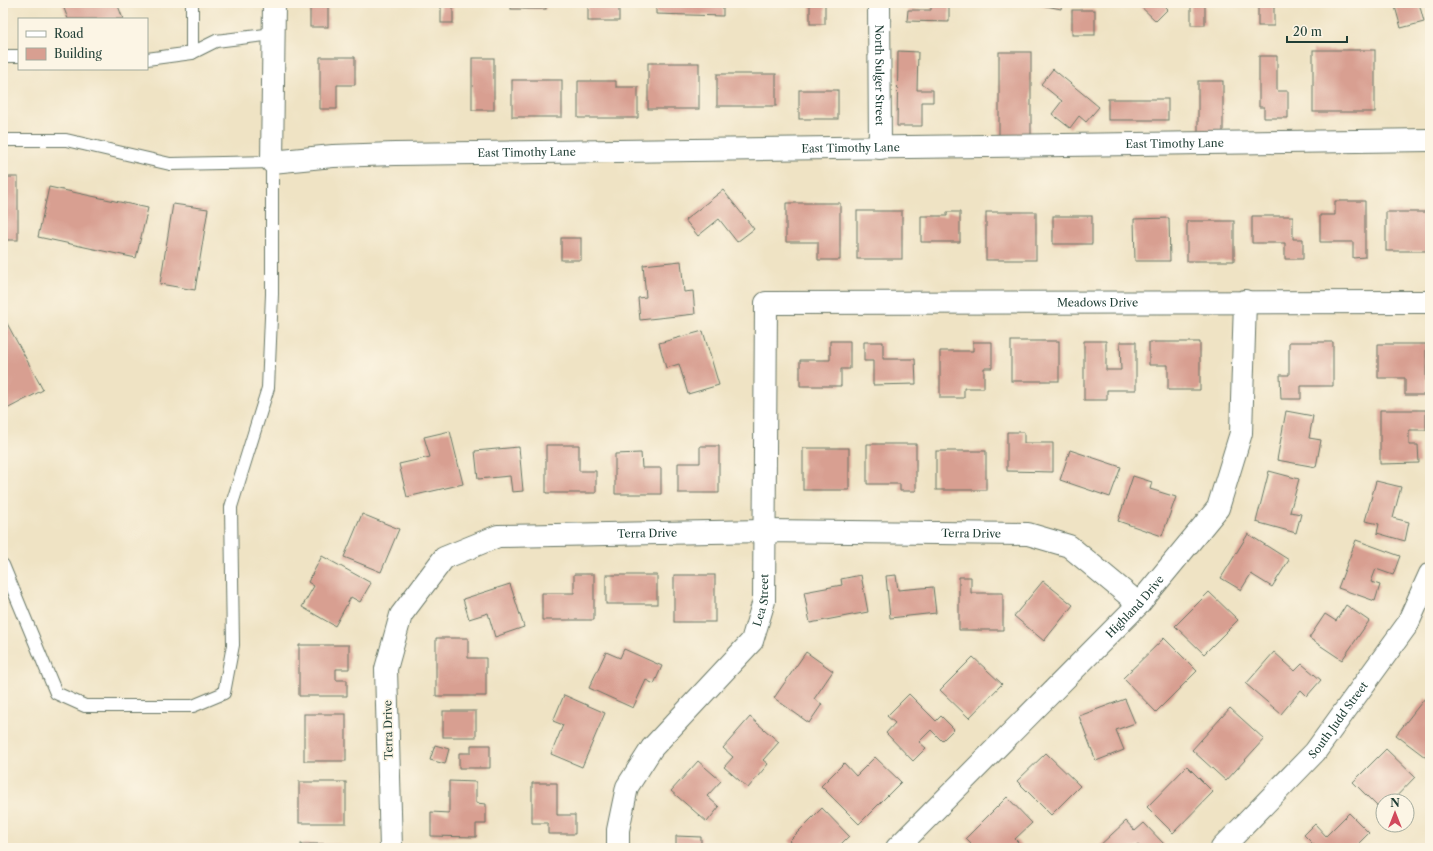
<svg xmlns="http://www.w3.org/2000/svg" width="1433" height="851" viewBox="0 0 1433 851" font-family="'Libre Caslon Text',serif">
<rect width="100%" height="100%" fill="#fcf5e5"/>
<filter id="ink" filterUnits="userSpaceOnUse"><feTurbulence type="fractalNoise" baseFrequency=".025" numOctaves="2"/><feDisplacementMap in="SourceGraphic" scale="8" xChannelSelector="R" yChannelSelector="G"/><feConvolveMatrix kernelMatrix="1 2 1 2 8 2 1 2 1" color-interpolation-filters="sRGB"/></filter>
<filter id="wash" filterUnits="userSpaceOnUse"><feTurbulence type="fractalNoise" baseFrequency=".012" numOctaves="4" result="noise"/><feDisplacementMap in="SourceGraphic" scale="16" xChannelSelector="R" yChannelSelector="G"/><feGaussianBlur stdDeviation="0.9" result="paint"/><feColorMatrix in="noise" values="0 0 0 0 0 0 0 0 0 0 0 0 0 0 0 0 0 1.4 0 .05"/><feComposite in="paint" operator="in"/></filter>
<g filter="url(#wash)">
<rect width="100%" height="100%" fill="#efe3c4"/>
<g id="blocks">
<g fill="#d89f91">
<polygon points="62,3 117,3 123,19 68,19"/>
<rect x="310" y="3" width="18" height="24"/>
<rect x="441" y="3" width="12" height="20"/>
<rect x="511" y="3" width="35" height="6"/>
<rect x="588" y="3" width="31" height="18"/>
<polygon points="656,3 723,3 723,16 656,14"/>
<rect x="810" y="3" width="15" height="21"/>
<polygon points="931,3 949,3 949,22 907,21 908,10 931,10"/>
<polygon points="1031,3 1062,3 1061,9"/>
<polygon points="1137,3 1162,3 1168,9 1156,21"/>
<rect x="1191" y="3" width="14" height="22"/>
<rect x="1258" y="3" width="16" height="23"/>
<polygon points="1394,3 1419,3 1424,22 1401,28"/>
<rect x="1072" y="10" width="23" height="25"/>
<rect x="1313" y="50" width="62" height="62"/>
<polygon points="898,51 918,52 917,90 933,90 933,102 922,102 922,126 897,126"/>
<rect x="999" y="52" width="32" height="84"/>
<polygon points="1259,56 1277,56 1277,91 1288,91 1288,118 1264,118 1264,107 1259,107"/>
<polygon points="320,57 355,57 355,85 337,85 337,109 320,109"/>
<rect x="472" y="58" width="22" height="52"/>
<rect x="648" y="63" width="51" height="46"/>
<polygon points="1053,69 1099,107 1086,122 1079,116 1070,128 1052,114 1062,101 1041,84"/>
<rect x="717" y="74" width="59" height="32"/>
<rect x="512" y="80" width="50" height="37"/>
<polygon points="578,81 616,81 616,87 638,87 638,118 578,118"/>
<rect x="1198" y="81" width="25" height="52"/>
<rect x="799" y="90" width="39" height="29"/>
<rect x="1108" y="99" width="60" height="21"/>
<rect x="3" y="177" width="15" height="63"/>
<polygon points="49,187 148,208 136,258 38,237"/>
<polygon points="723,190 754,229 737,242 719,219 698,236 685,220"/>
<polygon points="1335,201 1365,201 1365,257 1353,258 1353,242 1320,242 1320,215 1335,215"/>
<polygon points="786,203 840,203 840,260 818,260 818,242 786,242"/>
<polygon points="173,204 208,209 195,290 160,284"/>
<rect x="857" y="211" width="45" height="48"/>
<polygon points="947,212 960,212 960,242 921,242 921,216 947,216"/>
<rect x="986" y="212" width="50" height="48"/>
<rect x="1386" y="212" width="44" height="39"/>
<rect x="1053" y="216" width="39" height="28"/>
<polygon points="1252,216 1293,216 1293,239 1303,239 1303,259 1285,259 1285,243 1252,243"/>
<polygon points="1169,218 1170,261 1135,261 1134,219"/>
<rect x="1187" y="221" width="47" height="40"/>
<rect x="561" y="238" width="20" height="22"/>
<polygon points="681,261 684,292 693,291 695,314 640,320 638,298 646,297 643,265"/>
<polygon points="3,316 43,390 3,411"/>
<polygon points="703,331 719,385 688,394 679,364 666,368 659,343"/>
<polygon points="830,341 850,341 850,369 841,369 841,386 800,386 800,360 830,360"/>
<rect x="1011" y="341" width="48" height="40"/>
<polygon points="1084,341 1106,341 1106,370 1121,370 1120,342 1136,342 1136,390 1107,390 1107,400 1084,400"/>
<polygon points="864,342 883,342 883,359 915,359 916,384 873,385 873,361 864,361"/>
<polygon points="973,342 992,342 992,368 984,368 984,388 964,388 964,398 940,398 940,351 973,351"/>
<polygon points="1149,342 1200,342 1200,390 1168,390 1168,365 1149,365"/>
<polygon points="1289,342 1333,342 1333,386 1301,386 1301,399 1281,399 1280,375 1289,375"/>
<polygon points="1378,344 1426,344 1426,395 1405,395 1405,378 1378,378"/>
<polygon points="1380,410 1426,410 1426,430 1409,430 1409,445 1418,445 1419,463 1380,464"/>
<polygon points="1286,411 1313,416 1309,438 1321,440 1316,467 1277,460"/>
<polygon points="450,431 463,484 407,497 399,464 430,457 424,437"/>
<polygon points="1007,432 1024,432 1024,443 1053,443 1053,472 1007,471"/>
<polygon points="867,444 916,444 916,491 900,491 900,484 867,484"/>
<polygon points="546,445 579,445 579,471 596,471 596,493 546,493"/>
<polygon points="700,446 719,446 719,493 678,493 678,463 700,463"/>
<polygon points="519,447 523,491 512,492 510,476 478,479 475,451"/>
<rect x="803" y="448" width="46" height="42"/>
<polygon points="1070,450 1121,467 1110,497 1060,480"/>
<rect x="936" y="451" width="50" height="39"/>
<polygon points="641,453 642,468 661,468 661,494 615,494 615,454"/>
<polygon points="1269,471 1299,479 1290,512 1301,514 1296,533 1256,522"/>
<polygon points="1133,476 1152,482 1150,489 1176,497 1162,536 1118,521"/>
<polygon points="1376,481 1401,487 1393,518 1409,522 1405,541 1377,533 1379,524 1365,521"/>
<polygon points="362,514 399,529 381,572 344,557"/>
<polygon points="1248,534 1289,560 1272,587 1251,574 1241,590 1221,578"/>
<polygon points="1356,540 1400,556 1393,575 1376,569 1371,582 1380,585 1375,601 1338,588"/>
<polygon points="322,556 371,583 360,602 351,597 335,626 302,607 314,586 308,582"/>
<polygon points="574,574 594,574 594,620 542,620 542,593 574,593"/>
<rect x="606" y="575" width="51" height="29"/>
<rect x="674" y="575" width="41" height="47"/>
<polygon points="861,575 868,612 810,623 804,592 842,585 841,579"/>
<polygon points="896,575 898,590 933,587 936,613 890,618 886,576"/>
<polygon points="959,577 971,577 971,593 1003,593 1003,630 959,630"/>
<polygon points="1043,581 1073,605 1044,641 1014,616"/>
<polygon points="510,584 524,627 495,637 488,613 469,619 463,599"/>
<polygon points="1209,592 1238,620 1204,654 1175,626"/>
<polygon points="1346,605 1369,621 1342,660 1309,638 1325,614 1336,621"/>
<polygon points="436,638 468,638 468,658 486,658 486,696 436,696"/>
<polygon points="1164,638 1197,671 1156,712 1123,678"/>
<polygon points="299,645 349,645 349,669 336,669 336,680 347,680 347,696 299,696"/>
<polygon points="624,649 662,666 654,684 646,680 633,708 589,688 606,652 620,658"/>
<polygon points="806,652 833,671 814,699 822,704 809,723 774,698"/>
<polygon points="1274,652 1295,671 1302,664 1321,680 1307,696 1301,690 1281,714 1246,684"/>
<polygon points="973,657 1002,684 969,718 940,690"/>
<polygon points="909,694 936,721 941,716 954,729 942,741 931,730 919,742 926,748 913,761 886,733 895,723 887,716"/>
<polygon points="564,695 605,713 582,767 551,754 563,725 553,721"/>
<polygon points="1425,698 1430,702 1429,760 1396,735"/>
<polygon points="1125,699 1135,723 1116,730 1124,750 1096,761 1079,716"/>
<polygon points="1230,708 1264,739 1226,781 1192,750"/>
<rect x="443" y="711" width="33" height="26"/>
<rect x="304" y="714" width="42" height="47"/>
<polygon points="750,717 779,742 763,760 768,764 748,788 724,767 733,757 723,748"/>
<polygon points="435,745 449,749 445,764 430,760"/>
<polygon points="471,745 490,745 490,768 459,768 459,753 471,753"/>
<polygon points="1386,749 1415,777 1392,801 1383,801 1382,811 1353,782"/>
<polygon points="1046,753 1080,786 1051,815 1017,781"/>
<polygon points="875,757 901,782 859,824 821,786 844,763 856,776"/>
<polygon points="698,761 721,781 707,796 719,807 707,822 671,791"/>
<polygon points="1187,766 1213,792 1173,833 1147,807"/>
<polygon points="449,781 476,782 476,803 486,804 486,824 476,824 476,837 431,836 431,812 449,813"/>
<rect x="299" y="782" width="47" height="41"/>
<polygon points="532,783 557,783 557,815 575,815 575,834 548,834 548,823 532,823"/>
<polygon points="1007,797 1032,823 1015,839 1024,848 976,848 966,838"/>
<polygon points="822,808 849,836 837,848 796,848 789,841"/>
<polygon points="1349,813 1369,833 1354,848 1317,848 1304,835 1315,824 1326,836"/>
<polygon points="1126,821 1135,831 1144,823 1164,844 1159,848 1140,848 1138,845 1135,848 1097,848"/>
<polygon points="676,836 701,837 701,848 676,848"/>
<rect x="301" y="844" width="39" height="4"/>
</g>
</g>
</g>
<g filter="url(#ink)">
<use href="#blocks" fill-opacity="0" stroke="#687766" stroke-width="1"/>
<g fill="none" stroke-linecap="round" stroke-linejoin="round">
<defs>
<g id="service">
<polyline points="192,3 192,53"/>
<polyline points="3,56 19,56"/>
<polyline points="147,59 192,53 216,41 273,34"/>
<polyline points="3,140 66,140 170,164 272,162 272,294 268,388 231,507 233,645 224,693 193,706 85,706 56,693 3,565"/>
</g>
<g id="minor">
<path id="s1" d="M274,3l-2,159 61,-6 62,-2 1035,-14"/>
<path id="s2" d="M879,3l1,145"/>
<path id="s3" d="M391,848l-5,-179 15,-54 43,-57 54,-22 266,-5 264,3 41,12 70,58"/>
<path id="s4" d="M618,848v-18l9,-43 25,-39 100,-107 12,-40 2,-298 664,-1"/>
<path id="s5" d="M897,848l242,-244 79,-96 23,-75 4,-132"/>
<path id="s6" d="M1222,848l93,-96 92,-127 23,-51"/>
</g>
</defs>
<use href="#service" stroke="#687766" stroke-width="14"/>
<use href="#minor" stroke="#687766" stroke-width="24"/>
<use href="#service" stroke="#fff" stroke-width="12"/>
<use href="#minor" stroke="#fff" stroke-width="22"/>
</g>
</g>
<g text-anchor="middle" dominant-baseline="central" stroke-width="3.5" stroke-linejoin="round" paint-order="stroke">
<g font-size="11" fill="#1f3d34" stroke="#fcf5e5">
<text stroke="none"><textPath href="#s2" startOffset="72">North Sulger Street</textPath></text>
<text stroke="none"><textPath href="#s1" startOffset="1062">East Timothy Lane</textPath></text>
<text stroke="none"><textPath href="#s1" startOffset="738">East Timothy Lane</textPath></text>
<text stroke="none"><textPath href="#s1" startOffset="414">East Timothy Lane</textPath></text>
<text stroke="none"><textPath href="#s4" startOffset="926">Meadows Drive</textPath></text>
<text stroke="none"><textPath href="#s3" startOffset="514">Terra Drive</textPath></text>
<text stroke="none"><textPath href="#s3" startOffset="838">Terra Drive</textPath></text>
<text stroke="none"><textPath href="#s4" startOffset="297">Lea Street</textPath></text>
<text stroke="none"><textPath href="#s5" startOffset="339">Highland Drive</textPath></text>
<text stroke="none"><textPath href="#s6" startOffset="173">South Judd Street</textPath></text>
<text transform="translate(388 730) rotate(-91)">Terra Drive</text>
</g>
</g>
<rect width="1433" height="851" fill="none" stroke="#fcf5e5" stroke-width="16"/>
<rect x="18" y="18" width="130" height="52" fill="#fcf5e5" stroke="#a4ab9e"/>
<rect x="26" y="31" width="20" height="6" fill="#ffffff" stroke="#a4ab9e"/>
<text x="54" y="38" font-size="12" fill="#1f3d34">Road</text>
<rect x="26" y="48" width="20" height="12" fill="#d89f91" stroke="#a4ab9e"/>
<text x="54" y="58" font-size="12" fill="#1f3d34">Building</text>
<g transform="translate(1395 813)"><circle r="19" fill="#fcf5e5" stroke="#a4ab9e"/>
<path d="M0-3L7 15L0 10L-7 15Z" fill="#d1495b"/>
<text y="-6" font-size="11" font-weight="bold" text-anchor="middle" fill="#1f3d34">N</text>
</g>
<path d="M1287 36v6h60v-6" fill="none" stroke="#1f3d34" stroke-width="2"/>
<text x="1293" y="36" font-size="12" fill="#1f3d34" stroke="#fcf5e5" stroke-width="3" paint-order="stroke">20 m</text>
</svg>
